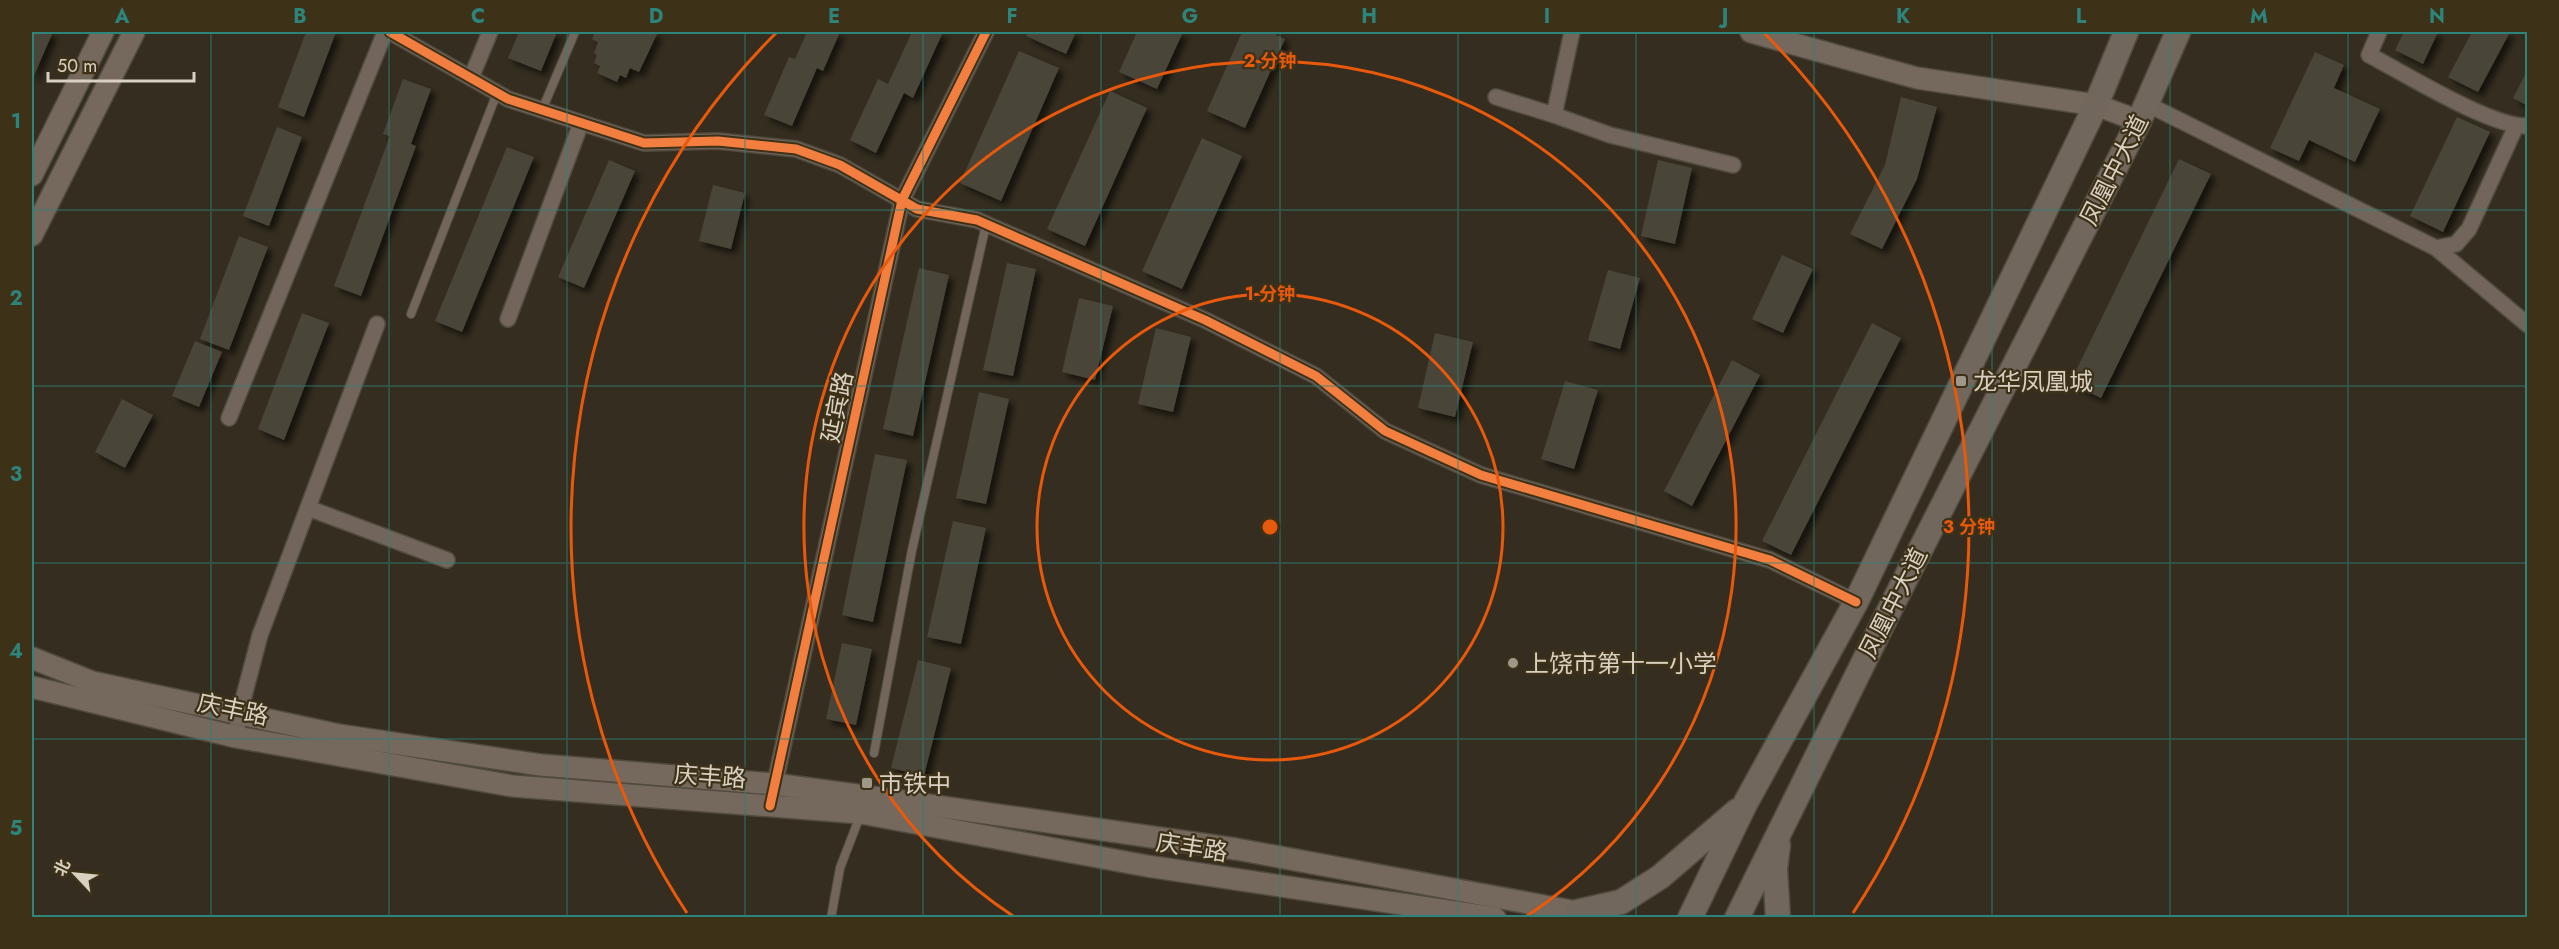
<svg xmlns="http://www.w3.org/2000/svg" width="2559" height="949" viewBox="0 0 2559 949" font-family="Jost,'Noto Sans SC',sans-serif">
<defs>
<filter id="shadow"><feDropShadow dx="5" dy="5" stdDeviation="3" flood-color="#0009"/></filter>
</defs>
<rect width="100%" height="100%" fill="#352e20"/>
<g fill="#4a4439" filter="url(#shadow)">
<polygon points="32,32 53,32 32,80"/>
<polygon points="306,32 336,32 304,117 278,107"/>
<polygon points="519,32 557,32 541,71 508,58"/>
<polygon points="595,32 658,32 639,72 630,68 626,78 620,75 617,82 597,73 600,66 594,63 597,55 594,53 598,42 592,39"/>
<polygon points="807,32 840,32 823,71 817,68 792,126 764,115 789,57 795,59"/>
<polygon points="912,32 943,32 913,98 904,93 876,153 850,140 878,79 888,84"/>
<polygon points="1028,32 1076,32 1066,54 1026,36"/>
<polygon points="1137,32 1183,32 1157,89 1119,72"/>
<polygon points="1242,32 1278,32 1276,35 1285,39 1245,128 1207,111"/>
<polygon points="2404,32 2438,32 2423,64 2395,50"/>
<polygon points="2472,32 2510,32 2478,92 2448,77"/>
<polygon points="1019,51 1059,68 1001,201 960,183"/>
<polygon points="2315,52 2344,65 2334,88 2380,109 2355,162 2309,140 2299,161 2270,148"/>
<polygon points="2528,69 2528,106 2513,98"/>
<polygon points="403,79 431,89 411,144 416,146 361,296 334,286 390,136 383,134"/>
<polygon points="1110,91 1147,108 1085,246 1047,229"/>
<polygon points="1901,97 1937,107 1917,179 1882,249 1850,234 1885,165"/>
<polygon points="2457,117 2490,132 2443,232 2410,216"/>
<polygon points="277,127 302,137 269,226 243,216"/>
<polygon points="1202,138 1242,156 1182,289 1142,271"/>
<polygon points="507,147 534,157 462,332 435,321"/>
<polygon points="2179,159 2211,174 2101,398 2070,383"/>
<polygon points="609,160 635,171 584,288 558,277"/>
<polygon points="1658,160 1692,168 1675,244 1641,236"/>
<polygon points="713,185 745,193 731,249 699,241"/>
<polygon points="239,236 268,247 229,350 200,339"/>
<polygon points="1782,255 1813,269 1783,333 1752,319"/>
<polygon points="1007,263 1036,269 1013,376 983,370"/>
<polygon points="919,268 949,275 913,436 883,429"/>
<polygon points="1608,270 1640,278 1620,349 1588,340"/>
<polygon points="1079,298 1113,306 1095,380 1062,372"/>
<polygon points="302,313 329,323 284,440 258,429"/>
<polygon points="1872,323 1901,338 1791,555 1762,541"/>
<polygon points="1156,328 1191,337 1173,412 1138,404"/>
<polygon points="1435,333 1473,342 1455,417 1418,408"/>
<polygon points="195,341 222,352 199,407 172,396"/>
<polygon points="1732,360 1760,375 1692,506 1664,491"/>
<polygon points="1565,381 1598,390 1574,469 1541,459"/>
<polygon points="979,392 1009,399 986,504 956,498"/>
<polygon points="122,399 153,415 125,468 95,452"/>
<polygon points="875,454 907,460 873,622 842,615"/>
<polygon points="953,521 986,528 961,644 927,637"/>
<polygon points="842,643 872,649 856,725 826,719"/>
<polygon points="918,660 951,668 924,776 891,768"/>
</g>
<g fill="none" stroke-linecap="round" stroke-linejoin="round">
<defs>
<g id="lane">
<polyline points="542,110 575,32"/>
<polyline points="411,314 497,93"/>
<polyline points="874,753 912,550 986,225"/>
<polyline points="831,918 840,868 860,816"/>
</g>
<g id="street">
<polyline points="390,32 508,99 644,143 718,141 796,149 840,165 917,209 977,220 1205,320 1316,376 1385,431 1481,475 1770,560 1856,602"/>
<polyline points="1572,32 1554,115 1610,135 1733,165"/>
<path d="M2379,32l-10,23c35,18 123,73 159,71"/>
<polyline points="471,78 490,32"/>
<polyline points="1496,97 1554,115"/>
<polyline points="2147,104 2436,248 2528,325"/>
<polyline points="2436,248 2456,244 2469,229 2516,126"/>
<polyline points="508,319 581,123"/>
<polyline points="229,418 385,32"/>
<polyline points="308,508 447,560"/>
<polyline points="236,737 239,715 260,635 377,324"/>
<polyline points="770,806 902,200 986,32"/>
</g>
<g id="secondary">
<polyline points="1751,32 1917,78 2096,105 2139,121"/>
<polyline points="32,175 103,32"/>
<polyline points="32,235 134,32"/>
<polyline points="32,658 92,682 339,735 541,765 774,784 894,800 1236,849 1577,912 1591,918"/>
<polyline points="32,687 236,737 513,786 861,813 1147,866 1495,918"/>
</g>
<g id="primary">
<polyline points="1778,845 1775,869 1778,918"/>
<polyline points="1577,912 1621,902 1660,877 1737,811"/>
<polyline points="1690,918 1745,804 1856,602 2096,105 2126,32"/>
<polyline points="1737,918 1887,615 2139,121 2178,32"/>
</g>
</defs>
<use href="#lane" stroke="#514b3f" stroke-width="10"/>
<use href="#street" stroke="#514b3f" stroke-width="18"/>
<use href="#secondary" stroke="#514b3f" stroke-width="24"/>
<use href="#primary" stroke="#514b3f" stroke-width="27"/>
<use href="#lane" stroke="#72665c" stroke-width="8"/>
<use href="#street" stroke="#72665c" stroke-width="15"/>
<use href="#secondary" stroke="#75685c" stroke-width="21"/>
<use href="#primary" stroke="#71675c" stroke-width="24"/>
<defs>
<g id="cycleway">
<polyline points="390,32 508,99 644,143 718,141 796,149 840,165 917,209 977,220 1205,320 1316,376 1385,431 1481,475 1770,560 1856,602"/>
<polyline points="770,806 902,200 986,32"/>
</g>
</defs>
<use href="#cycleway" stroke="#3d3118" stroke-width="13"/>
<use href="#cycleway" stroke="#f27e40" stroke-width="9"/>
</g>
<path fill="none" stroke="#2d847b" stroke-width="1.5" stroke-opacity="0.55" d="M211,32v886M389,32v886M567,32v886M745,32v886M923,32v886M1101,32v886M1280,32v886M1458,32v886M1636,32v886M1814,32v886M1992,32v886M2170,32v886M2348,32v886M32,210h2496M32,386h2496M32,563h2496M32,739h2496"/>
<g fill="none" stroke="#e8590c" stroke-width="3">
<circle cx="1270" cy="527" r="233"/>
<path d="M1013 916A466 466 0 1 1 1527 916"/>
<path d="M687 913A699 699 0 0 1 776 33M1764 33A699 699 0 0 1 1853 913"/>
</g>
<g fill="#9f9889" stroke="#3d3118" stroke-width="2">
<rect x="1955" y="375" width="12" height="12" rx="3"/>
<circle cx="1513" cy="663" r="6"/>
<rect x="861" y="777" width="12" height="12" rx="3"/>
</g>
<g text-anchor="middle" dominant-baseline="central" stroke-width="4.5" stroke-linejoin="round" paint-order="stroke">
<g font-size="24" fill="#d8d1c2" stroke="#3d3118">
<text transform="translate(2114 170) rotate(-63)">凤凰中大道</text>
<text transform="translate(837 407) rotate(-78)">延宾路</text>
<text transform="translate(1893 603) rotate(-63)">凤凰中大道</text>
<text transform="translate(233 709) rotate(12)">庆丰路</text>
<text transform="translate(710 776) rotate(4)">庆丰路</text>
<text transform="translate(1192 847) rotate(9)">庆丰路</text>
</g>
<g font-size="24" fill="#d8d1c2" stroke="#3d3118" text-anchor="start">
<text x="1973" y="381">龙华凤凰城</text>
<text x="1525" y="663">上饶市第十一小学</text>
<text x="879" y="783">市铁中</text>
</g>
</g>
<circle cx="1270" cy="527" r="9" fill="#e8590c" stroke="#3d3118" stroke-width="3"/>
<g font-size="18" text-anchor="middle" font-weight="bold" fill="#e8590c" stroke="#3d3118" stroke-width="4.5" stroke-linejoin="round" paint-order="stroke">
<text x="1270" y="67">2 分钟</text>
<text x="1270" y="300">1 分钟</text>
<text x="1969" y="533">3 分钟</text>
</g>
<rect width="2559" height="949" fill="none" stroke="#3d3118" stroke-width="66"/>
<g transform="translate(75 874) rotate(296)" stroke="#3d3118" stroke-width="4.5" paint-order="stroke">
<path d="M0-4.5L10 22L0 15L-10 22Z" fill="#d8d1c2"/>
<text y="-9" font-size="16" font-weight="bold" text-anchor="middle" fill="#d8d1c2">北</text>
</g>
<path d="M48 72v9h146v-9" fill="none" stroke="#d8d1c2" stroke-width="3"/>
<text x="57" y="72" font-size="18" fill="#d8d1c2" stroke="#3d3118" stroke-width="4.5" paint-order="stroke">50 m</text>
<rect x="33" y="33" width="2493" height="883" fill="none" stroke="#2d847b" stroke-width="2"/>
<g font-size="20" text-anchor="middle" font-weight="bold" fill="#2d847b">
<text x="122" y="23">A</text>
<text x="300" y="23">B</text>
<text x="478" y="23">C</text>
<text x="656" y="23">D</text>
<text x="834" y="23">E</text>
<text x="1012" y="23">F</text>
<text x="1190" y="23">G</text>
<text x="1369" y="23">H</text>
<text x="1547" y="23">I</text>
<text x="1725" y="23">J</text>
<text x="1903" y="23">K</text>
<text x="2081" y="23">L</text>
<text x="2259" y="23">M</text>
<text x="2437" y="23">N</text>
<text x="16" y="128">1</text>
<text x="16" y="305">2</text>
<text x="16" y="481">3</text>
<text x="16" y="658">4</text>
<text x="16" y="835">5</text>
</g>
</svg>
